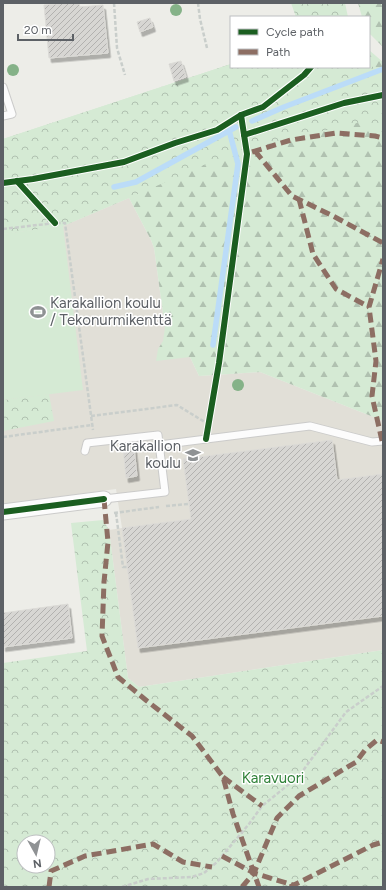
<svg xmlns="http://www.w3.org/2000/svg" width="386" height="890" viewBox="0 0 386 890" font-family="Figtree,sans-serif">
<defs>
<pattern id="forest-firs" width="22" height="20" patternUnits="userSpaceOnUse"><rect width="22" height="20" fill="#d5ead4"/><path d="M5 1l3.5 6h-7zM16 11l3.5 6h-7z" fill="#b0c1b0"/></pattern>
<pattern id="park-crowns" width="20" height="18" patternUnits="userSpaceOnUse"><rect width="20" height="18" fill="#d5ead4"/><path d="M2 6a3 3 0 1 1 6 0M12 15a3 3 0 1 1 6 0" fill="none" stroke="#b0c1b0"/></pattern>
<pattern id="building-hatch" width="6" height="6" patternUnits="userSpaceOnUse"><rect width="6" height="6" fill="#d7d6d3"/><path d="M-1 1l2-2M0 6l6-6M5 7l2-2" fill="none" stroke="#b2b1af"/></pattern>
<filter id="shadow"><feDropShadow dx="2.5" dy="4.5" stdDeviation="0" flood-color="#0004"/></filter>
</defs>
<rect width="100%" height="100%" fill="#edede8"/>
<polygon fill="#e1dfd7" points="129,198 151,240 154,248 165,328 190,357 199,376 260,372 381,420 383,420 383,650 139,687 128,678 109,530 122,528 116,489 3,504 3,234 63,226"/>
<g fill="url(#forest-firs)">
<polygon points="358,3 383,3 383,47 370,34 369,32 369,17 362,17"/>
<polygon points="369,50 383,62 383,420 381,420 260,372 199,376 190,357 156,361 158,349 163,341 165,328 154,248 151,240 129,198 63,226 3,234 3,139 231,64 231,67 369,67"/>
</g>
<g fill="url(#park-crowns)" fill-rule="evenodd">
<polygon points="291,3 345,3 348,17 296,17"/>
<polygon points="369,61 383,82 383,146 365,121 238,151 63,226 3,234 3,139 231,64 231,67 369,67"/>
<polygon points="49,394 54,421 3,431 3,400"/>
<path d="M103,520l6,10 19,148 11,9 244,-37v237h-380v-224l84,-12 -16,-128zM24,842h24v24h-24z"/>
</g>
<polygon fill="#d5ead4" points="63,226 83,390 3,400 3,234"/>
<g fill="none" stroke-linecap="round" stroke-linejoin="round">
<g stroke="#bbdcf8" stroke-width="5.5">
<polyline points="252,121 284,107 383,69"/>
<polyline points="114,187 136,182 236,127"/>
<polyline points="213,345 238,164 229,130"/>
</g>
</g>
<g fill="url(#building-hatch)" stroke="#dcdbd7" filter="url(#shadow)">
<polygon points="69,3 79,3 80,7 103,5 108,53 49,58 44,5"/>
<polygon points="150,18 153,27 140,32 137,22"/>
<polygon points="181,61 186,77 174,81 169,64"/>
<polygon points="332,440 337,480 383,474 383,616 138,648 122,528 191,519 183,459"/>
<polygon points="134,447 137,476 126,478 123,448"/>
<polygon points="68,604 72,638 3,647 3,613"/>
</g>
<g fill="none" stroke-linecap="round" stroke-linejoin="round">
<defs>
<g id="lane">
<polyline points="3,87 12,114 3,116"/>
<polyline points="159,445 310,426 372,442 383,441"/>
<polyline points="85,451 87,443 158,435 165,492 104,499"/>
</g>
<polyline id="street" points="3,512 104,499"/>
</defs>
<use href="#lane" stroke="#cbcbca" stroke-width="9"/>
<use href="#street" stroke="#cbcbca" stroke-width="17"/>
<g stroke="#c9cecb" stroke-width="2.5" stroke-dasharray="4 2" stroke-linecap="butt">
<polyline points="114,3 117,48 125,75"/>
<polyline points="198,3 200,19 207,48"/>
<polyline points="3,229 55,223 65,223 93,430"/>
<polyline points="91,416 177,405 208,424"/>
<polyline points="3,437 92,425"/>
<polyline points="166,506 188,504"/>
<polyline points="114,513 159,507"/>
<polyline points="116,513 123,567 127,567"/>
<polyline points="122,887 148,879 192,877 204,873 217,862 222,856 249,824 262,806 299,776 346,712 383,686"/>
</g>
<use href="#lane" stroke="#fcfcfc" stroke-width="7"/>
<use href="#street" stroke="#fcfcfc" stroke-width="15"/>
<g stroke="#8d6e63" stroke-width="5" stroke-dasharray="10 5" stroke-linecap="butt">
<polyline points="255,151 292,196 333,216 383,243"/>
<polyline points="252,152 291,140 336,133 375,136 383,138"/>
<polyline points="299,199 313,254 336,289 369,307"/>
<polyline points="382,441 372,396 376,361 369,307 383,259"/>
<polyline points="104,499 108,542 104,582 102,636 118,677 147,701 192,736 223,777 233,814 259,887"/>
<polyline points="223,777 262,806"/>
<polyline points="222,856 254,873 296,886"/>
<polyline points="49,887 51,871 85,856 153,844 183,862 212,867"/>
<polyline points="242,887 254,873 277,818 299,796 356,762 365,750 377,740 383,742"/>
<polyline points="290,887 373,845 383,842"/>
</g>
<defs>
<g id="cycleway">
<polyline points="244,135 344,103 383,95"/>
<polyline points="17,181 55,223"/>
<polyline points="3,183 33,179 124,162 175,143 217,130 241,115 263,107 304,75 311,67"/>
<polyline points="206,439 219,363 247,154 241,115"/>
<polyline points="3,512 104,499"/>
</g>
</defs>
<use href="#cycleway" stroke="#fff" stroke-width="8"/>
<use href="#cycleway" stroke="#1b5e20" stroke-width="6"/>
</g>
<g fill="#85b288">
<circle cx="176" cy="10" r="6"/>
<circle cx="13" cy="70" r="6"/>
<circle cx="238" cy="385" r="6"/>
</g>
<defs>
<symbol id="stadium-bare" viewBox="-9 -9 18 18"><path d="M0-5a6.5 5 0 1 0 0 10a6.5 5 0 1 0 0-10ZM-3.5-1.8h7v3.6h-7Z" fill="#8f9294" stroke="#fff" stroke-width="2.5" paint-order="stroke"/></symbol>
<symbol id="school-bare" viewBox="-9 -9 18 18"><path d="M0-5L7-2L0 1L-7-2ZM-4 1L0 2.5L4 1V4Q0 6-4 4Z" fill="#8f9294" stroke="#fff" stroke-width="2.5" paint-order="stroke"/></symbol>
</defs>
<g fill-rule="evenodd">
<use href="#stadium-bare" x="27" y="301" width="22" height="22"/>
<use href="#school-bare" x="182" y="444" width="22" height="22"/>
</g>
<g text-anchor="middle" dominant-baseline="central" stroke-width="3" stroke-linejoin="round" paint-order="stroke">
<g font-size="15" fill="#5d6166" stroke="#fff" text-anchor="start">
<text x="50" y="303">Karakallion koulu<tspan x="50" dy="17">/ Tekonurmikenttä</tspan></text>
<text x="181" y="446" text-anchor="end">Karakallion<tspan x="181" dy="17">koulu</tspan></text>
</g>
<g font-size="15" fill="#308239" stroke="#fff">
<text x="273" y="778">Karavuori</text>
</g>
</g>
<rect width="386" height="890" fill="none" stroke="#5d6166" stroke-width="8"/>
<rect x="230" y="16" width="140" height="52" fill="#ffffff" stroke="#bec0c2"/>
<rect x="238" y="29" width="20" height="6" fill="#1b5e20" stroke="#bec0c2"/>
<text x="266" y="36" font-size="12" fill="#5d6166">Cycle path</text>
<rect x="238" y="49" width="20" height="6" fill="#8d6e63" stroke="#bec0c2"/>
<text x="266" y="56" font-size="12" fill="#5d6166">Path</text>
<g transform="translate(36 854) rotate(172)"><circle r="19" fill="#ffffff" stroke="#bec0c2"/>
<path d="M0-3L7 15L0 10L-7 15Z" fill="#8f9294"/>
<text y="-6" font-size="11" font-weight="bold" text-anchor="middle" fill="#5d6166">N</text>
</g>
<path d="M18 34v6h55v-6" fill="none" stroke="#5d6166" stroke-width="2"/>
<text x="24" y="34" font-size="12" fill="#5d6166" stroke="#ffffff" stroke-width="3" paint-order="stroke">20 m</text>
</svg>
